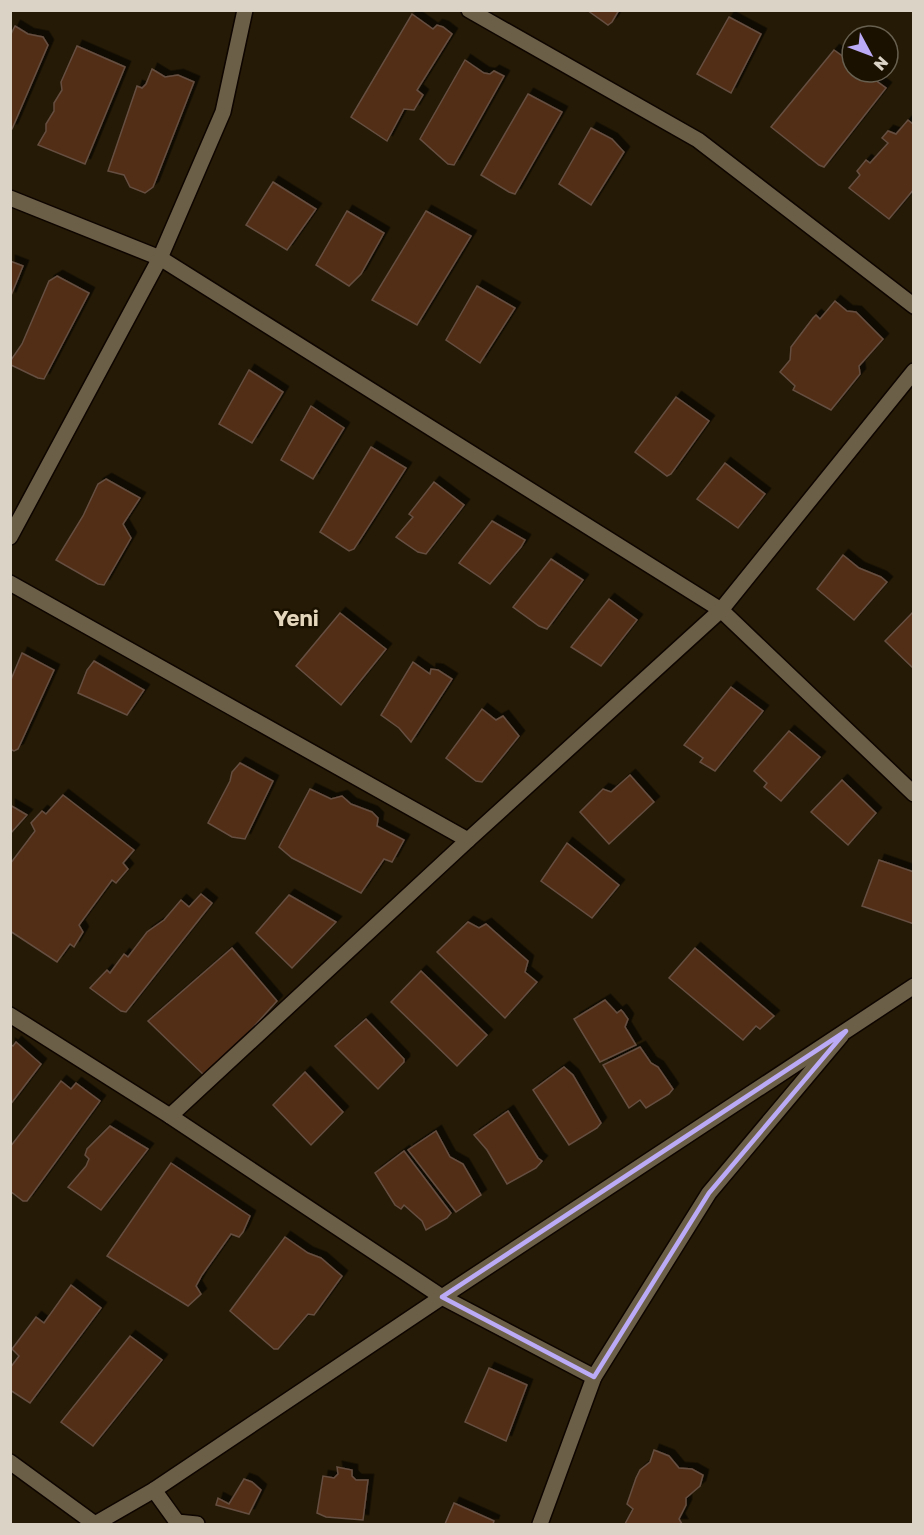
<svg xmlns="http://www.w3.org/2000/svg" width="924" height="1535" viewBox="0 0 924 1535" font-family="'Golos Text',sans-serif">
<defs>
<filter id="shadow"><feDropShadow dx="5.5" dy="-5.5" stdDeviation="0" flood-color="#0009"/></filter>
</defs>
<rect width="100%" height="100%" fill="#251a05"/>
<g fill="#522e17" stroke="#654e41" stroke-width="1.5" filter="url(#shadow)">
<polygon points="587,10 619,10 612,22 608,25"/>
<polygon points="412,14 433,29 437,25 443,27 452,34 417,90 423,95 414,110 404,109 387,141 351,117"/>
<polygon points="729,17 761,34 731,93 697,74"/>
<polygon points="15,26 28,34 43,37 48,45 12,129 10,129 10,36"/>
<polygon points="77,46 125,67 85,164 38,145 46,131 46,124 54,111 54,103 62,90 61,82"/>
<polygon points="834,50 852,63 852,72 864,72 886,88 824,167 819,165 771,127"/>
<polygon points="465,60 484,73 490,74 494,71 504,76 454,165 448,164 420,139"/>
<polygon points="152,69 165,77 178,75 194,82 153,187 145,193 130,187 124,175 108,171 137,86 142,88 146,84"/>
<polygon points="528,94 562,112 515,194 509,192 481,175"/>
<polygon points="908,120 914,125 914,189 889,219 849,188 860,175 857,171 866,160 870,163 888,143 882,138 888,131 896,134"/>
<polygon points="591,128 612,139 624,152 591,205 559,184"/>
<polygon points="273,182 316,209 287,250 246,225"/>
<polygon points="347,211 384,233 361,274 349,286 316,265"/>
<polygon points="426,211 471,236 417,325 372,300"/>
<polygon points="10,261 23,266 10,298"/>
<polygon points="57,276 89,293 44,379 38,378 11,365 11,360 22,344 49,281"/>
<polygon points="477,286 515,308 480,363 446,340"/>
<polygon points="835,301 847,311 856,312 883,339 859,366 860,374 831,410 793,390 795,386 780,372 790,360 791,347 813,318 816,315 820,319"/>
<polygon points="249,370 283,392 252,443 219,424"/>
<polygon points="676,397 709,421 671,474 667,476 635,452"/>
<polygon points="311,406 344,428 313,479 281,460"/>
<polygon points="371,447 406,468 354,549 349,551 320,532"/>
<polygon points="725,463 765,494 738,528 697,499"/>
<polygon points="106,479 140,498 123,524 131,538 104,585 98,584 56,560 83,516 98,484"/>
<polygon points="434,482 464,505 426,554 418,552 396,537 413,517 409,514"/>
<polygon points="492,521 525,540 521,547 490,584 459,563"/>
<polygon points="843,555 859,568 881,577 887,582 854,620 817,589"/>
<polygon points="551,559 583,580 547,629 539,626 513,607"/>
<polygon points="609,599 637,620 601,666 571,647"/>
<polygon points="914,611 914,669 885,641"/>
<polygon points="340,613 386,649 341,705 296,666"/>
<polygon points="22,653 54,670 18,749 14,751 10,749 10,682"/>
<polygon points="94,661 144,690 127,715 78,693 87,670"/>
<polygon points="413,662 430,674 431,669 438,670 452,679 411,742 399,728 381,715"/>
<polygon points="731,687 763,711 715,771 700,762 703,758 684,745"/>
<polygon points="482,709 496,720 503,716 519,736 482,782 476,781 446,758"/>
<polygon points="789,731 820,757 781,801 764,787 767,783 754,771"/>
<polygon points="240,763 273,781 245,839 232,837 208,823 230,781 232,772"/>
<polygon points="630,775 654,802 609,844 580,812 603,789 611,792"/>
<polygon points="842,780 876,813 848,845 811,812"/>
<polygon points="310,789 331,799 342,796 351,804 372,812 378,818 377,826 404,840 392,862 384,859 361,893 292,858 279,847"/>
<polygon points="63,795 134,850 123,863 128,869 116,883 112,880 79,925 83,932 74,947 70,944 57,962 10,931 10,864 35,831 31,823 42,811 46,814"/>
<polygon points="10,805 27,815 10,834"/>
<polygon points="567,843 619,885 592,918 541,881"/>
<polygon points="879,860 914,872 914,924 862,906"/>
<polygon points="201,894 212,903 126,1012 121,1011 90,988 107,970 110,973 124,954 128,957 147,932 164,920 181,900 189,907"/>
<polygon points="289,895 336,922 292,968 256,933"/>
<polygon points="468,922 479,928 486,924 528,961 525,972 537,982 505,1018 437,952"/>
<polygon points="232,948 277,1001 207,1078 148,1021"/>
<polygon points="695,948 774,1016 760,1029 756,1026 743,1040 669,978"/>
<polygon points="421,971 487,1035 457,1066 391,1002"/>
<polygon points="605,1000 617,1013 621,1010 623,1012 628,1019 625,1027 636,1045 600,1062 574,1019"/>
<polygon points="366,1019 404,1059 404,1062 378,1089 335,1046"/>
<polygon points="16,1042 41,1064 10,1105 10,1044 13,1046"/>
<polygon points="640,1047 651,1063 658,1067 673,1089 669,1094 646,1108 640,1100 629,1108 603,1065"/>
<polygon points="564,1067 573,1075 601,1123 597,1128 569,1145 533,1090"/>
<polygon points="305,1072 343,1112 311,1145 273,1105"/>
<polygon points="61,1081 71,1089 76,1083 100,1101 27,1201 23,1201 10,1191 10,1147"/>
<polygon points="508,1111 538,1158 542,1161 536,1168 507,1184 487,1150 474,1135"/>
<polygon points="110,1126 148,1149 101,1210 68,1187 86,1166 89,1159 85,1155 87,1149"/>
<polygon points="436,1131 450,1157 463,1164 481,1195 456,1212 408,1150"/>
<polygon points="404,1151 451,1213 447,1218 426,1230 422,1221 404,1205 401,1209 395,1205 375,1173"/>
<polygon points="171,1163 250,1216 243,1232 239,1237 231,1234 202,1275 196,1286 201,1294 188,1306 107,1256"/>
<polygon points="285,1237 308,1253 321,1258 342,1276 314,1315 308,1314 278,1349 274,1349 230,1311"/>
<polygon points="71,1285 101,1308 30,1403 10,1390 10,1368 19,1356 12,1349 36,1317 44,1323"/>
<polygon points="130,1336 162,1360 93,1446 61,1422"/>
<polygon points="489,1368 527,1385 506,1441 465,1422"/>
<polygon points="654,1450 669,1456 679,1468 692,1469 703,1475 700,1486 686,1498 686,1505 679,1519 682,1524 625,1524 633,1509 627,1504 636,1478 640,1470 650,1462"/>
<polygon points="337,1467 352,1470 352,1476 356,1480 368,1480 363,1520 326,1517 317,1513 323,1476 334,1478 338,1474"/>
<polygon points="244,1479 252,1482 261,1490 249,1514 216,1505 218,1498 229,1504"/>
<polygon points="454,1503 494,1521 493,1524 445,1524"/>
</g>
<g fill="none" stroke-linecap="round" stroke-linejoin="round">
<defs>
<g id="minor">
<polyline points="469,10 698,140 914,306"/>
<polyline points="10,198 160,258 721,610 914,794"/>
<polyline points="10,537 160,258 223,112 245,10"/>
<polyline points="10,583 468,840"/>
<polyline points="10,1015 170,1116 442,1297 594,1377"/>
<polyline points="170,1116 468,840 721,610 914,371"/>
<polyline points="10,1462 95,1524"/>
<polyline points="154,1490 177,1522 176,1524"/>
<polyline points="177,1522 197,1524"/>
<polyline points="540,1524 594,1377 709,1193 841,1036"/>
</g>
<polyline id="tertiary" points="95,1524 154,1490 442,1297 914,986"/>
</defs>
<use href="#minor" stroke="#0e0500" stroke-width="18"/>
<use href="#tertiary" stroke="#0e0500" stroke-width="18"/>
<use href="#minor" stroke="#6c5f48" stroke-width="15"/>
<use href="#tertiary" stroke="#6c5f48" stroke-width="15"/>
</g>
<path fill="none" stroke="#bbaaf6" stroke-width="4.5" stroke-linejoin="round" d="M846,1031l-137,162 -115,184 -152,-80z"/>
<g text-anchor="middle" dominant-baseline="central" stroke-width="5" stroke-linejoin="round" paint-order="stroke">
<g font-size="22" font-weight="bold" fill="#e4d6bc" stroke="#1b1100">
<text x="296" y="617">Yeni</text>
</g>
</g>
<rect width="924" height="1535" fill="none" stroke="#dad3c6" stroke-width="24"/>
<g transform="translate(870 54) rotate(131)"><circle r="28" fill="#1b1100" stroke="#675f4f" stroke-width="1.5"/>
<path d="M0-4.5L10 22L0 15L-10 22Z" fill="#bbaaf6"/>
<text y="-9" font-size="16" font-weight="bold" text-anchor="middle" fill="#dad3c6">N</text>
</g>
</svg>
